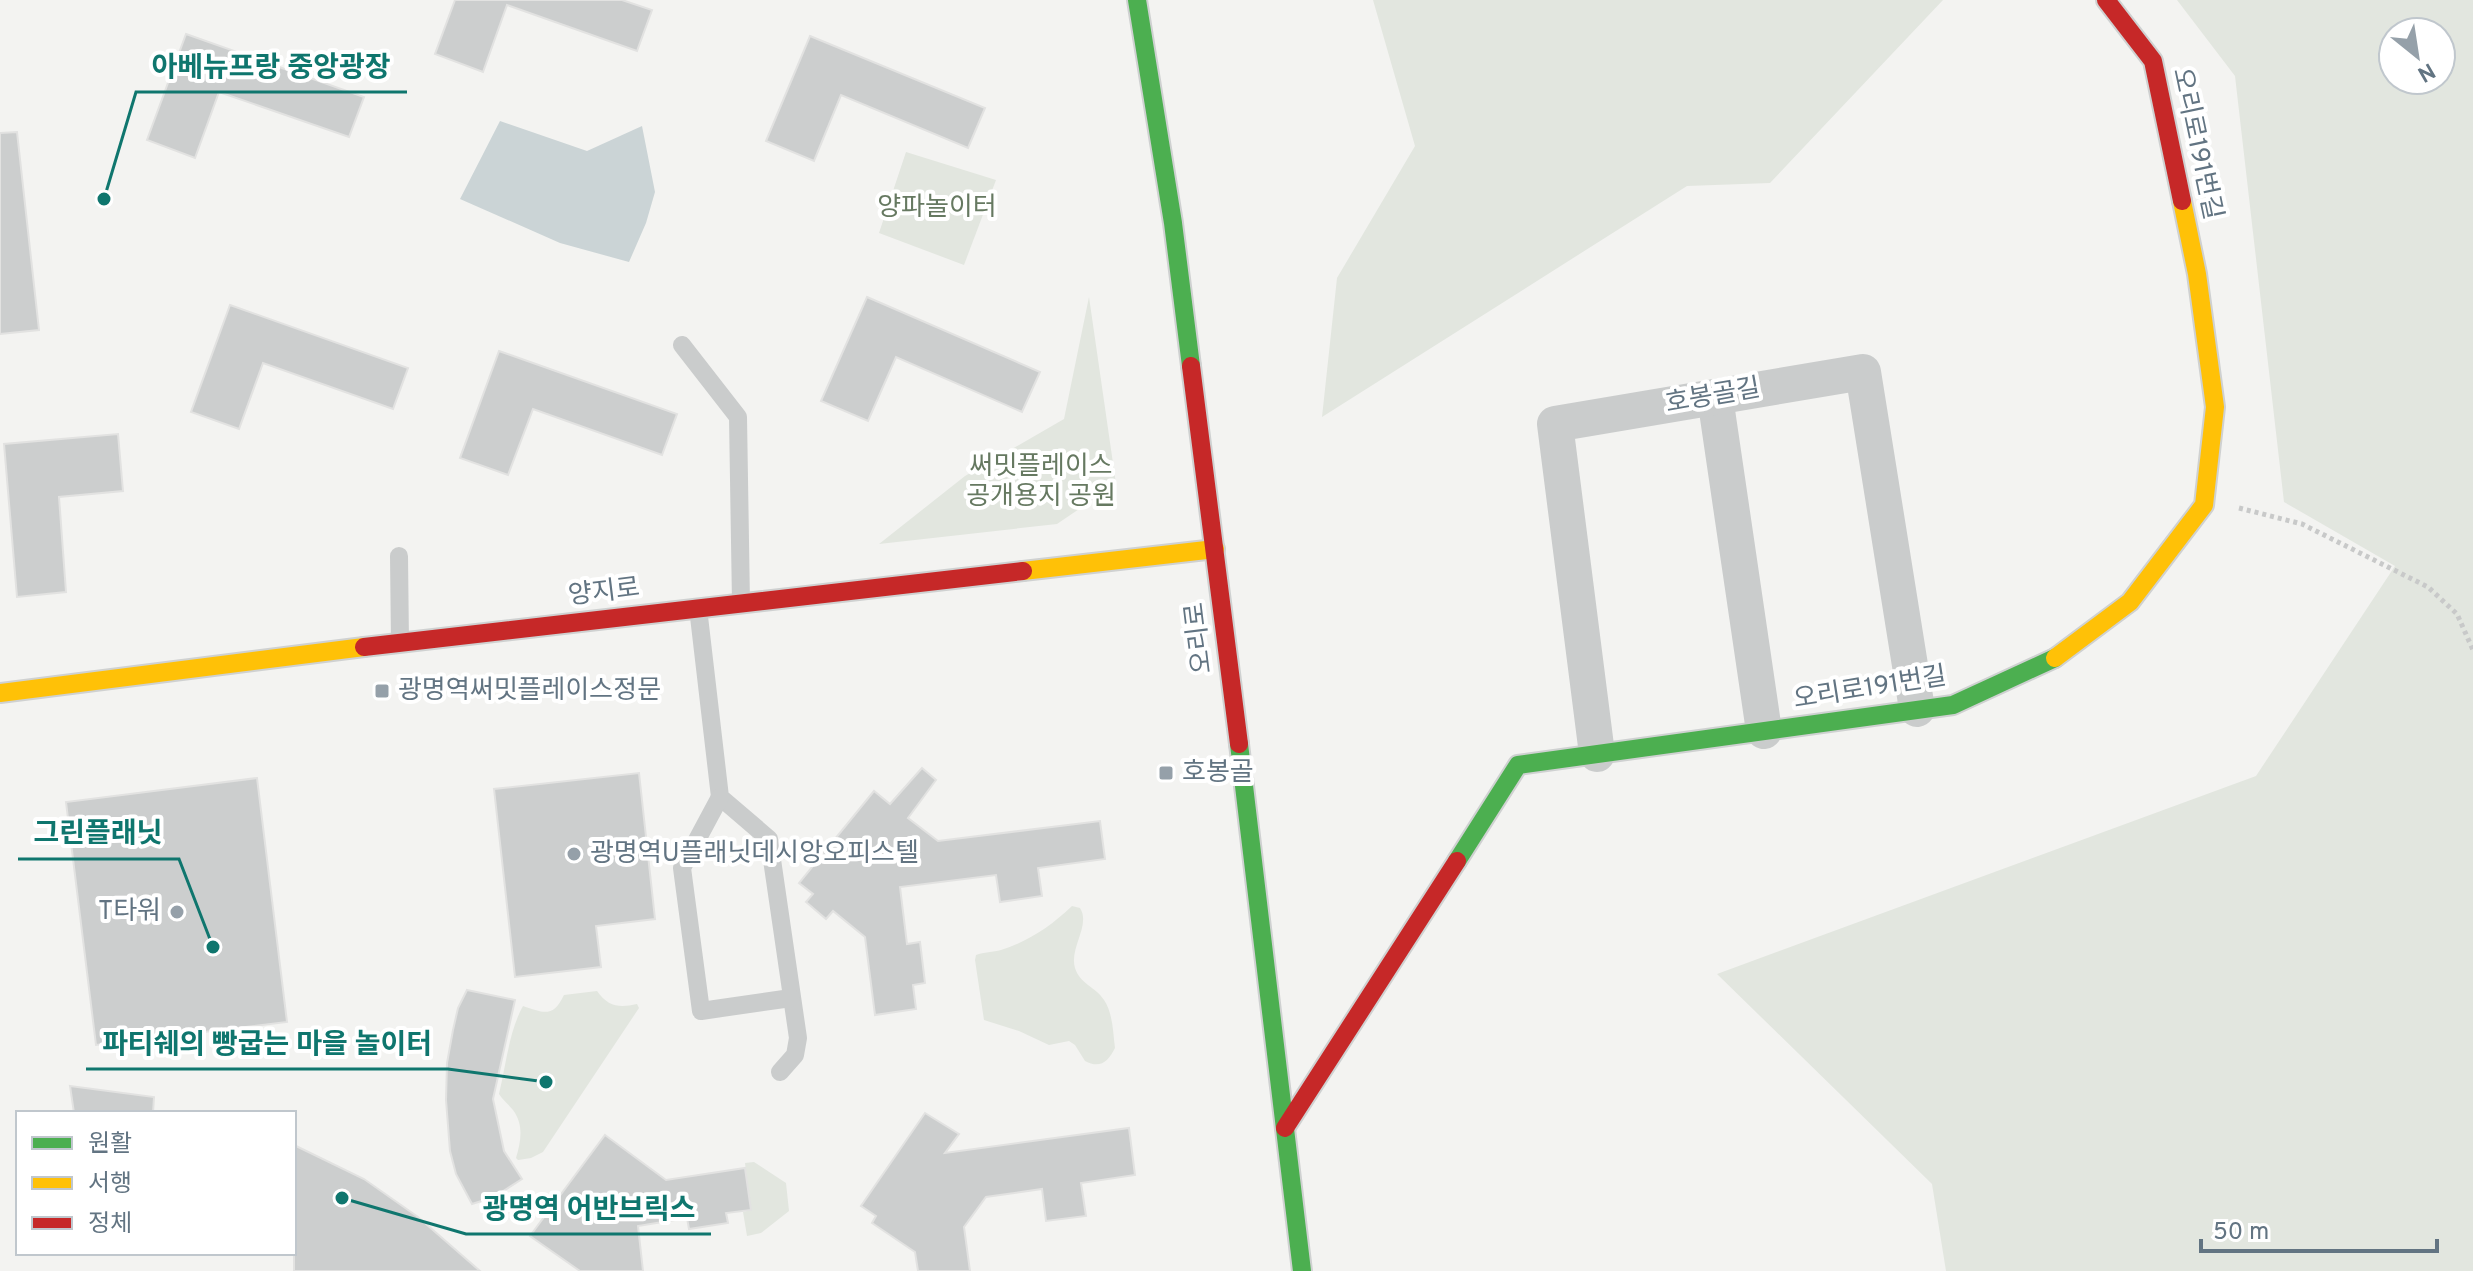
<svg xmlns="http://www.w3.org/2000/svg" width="2473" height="1271" viewBox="0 0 2473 1271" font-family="Overpass,'Noto Sans KR',sans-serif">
<rect width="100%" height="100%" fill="#f3f3f1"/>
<g fill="#e2e6df" fill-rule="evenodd">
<polygon points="1373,0 1943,0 1770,183 1687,186 1322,417 1337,278 1415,146"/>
<path d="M2177,0h296v1271h-527l-14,-87 -215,-210 539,-198 139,-210 -111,-64 -49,-426zM2393,32h48v48h-48z"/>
<polygon points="906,152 996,180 964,265 879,233"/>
<polygon points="1089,297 1116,484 1057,524 879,544 965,476 1064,419"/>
<path d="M1072,906l8,2c11,17 -11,40 -5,60 5,16 21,19 29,32 9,13 9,33 11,48 -7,14 -15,21 -30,13l-10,-16 -6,-4 -20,4 -30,-14 -35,-11 -9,-60 1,-5c8,-3 17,-3 25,-5 28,-9 50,-24 71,-44z"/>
<path d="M597,991c11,16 23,17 40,13l2,4 -96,144 -12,6 -13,2 -2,-2c5,-17 8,-33 -3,-48 -5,-6 -10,-10 -14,-16 7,-29 10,-63 24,-88 21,7 30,12 41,-11z"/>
<polygon points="754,1162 786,1183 789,1211 761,1233 747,1236 743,1212 751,1210 745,1163"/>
</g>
<polygon fill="#cbd4d6" points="500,121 587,151 642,126 655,192 646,223 629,262 560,243 460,199"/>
<g fill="#cccece" stroke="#e2e2e1" stroke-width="2">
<polygon points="455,0 622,0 652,10 637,51 507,5 483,72 435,54"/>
<polygon points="186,34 364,97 349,137 219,92 195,158 147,140"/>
<polygon points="810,36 985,108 968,148 841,95 814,161 766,141"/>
<polygon points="17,132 39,330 0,334 0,133"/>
<polygon points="867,297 1040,372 1022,412 896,357 868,421 821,401"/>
<polygon points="230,305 408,368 393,409 263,363 239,429 191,412"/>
<polygon points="499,351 677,414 662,455 533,409 508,475 460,458"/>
<polygon points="118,434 123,491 59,497 66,592 17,597 4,444"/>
<polygon points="922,768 936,780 908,818 938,841 1100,821 1105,859 1038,868 1042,896 1000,902 996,875 900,887 907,944 920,942 925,983 913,985 916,1009 875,1015 865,937 833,911 826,919 806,902 813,894 799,883 874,791 890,804"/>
<polygon points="639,773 655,919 596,926 601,967 515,977 494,789"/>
<polygon points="257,778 287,1022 96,1045 66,802"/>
<polygon points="467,990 515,1000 493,1099 504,1151 522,1179 494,1197 472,1204 456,1174 450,1151 446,1100 447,1063 453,1030 458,1008"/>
<polygon points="70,1086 154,1097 153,1113 74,1113"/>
<polygon points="925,1113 959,1134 945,1153 1129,1128 1135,1175 1081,1183 1086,1216 1046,1221 1042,1189 986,1197 964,1227 970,1271 918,1271 915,1252 872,1223 876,1216 861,1206"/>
<polygon points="605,1135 666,1180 745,1168 751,1210 726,1213 728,1223 689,1229 687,1218 638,1226 643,1271 580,1271 530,1236"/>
<polygon points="294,1145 364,1179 418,1217 480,1271 294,1271"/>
</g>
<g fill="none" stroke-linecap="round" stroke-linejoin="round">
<defs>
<g id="fast">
<polyline points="1137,0 1173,223 1191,366"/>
<polyline points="1239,744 1302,1271"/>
<polyline points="1457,861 1518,765 1953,705 2055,658"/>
</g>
<g id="slow">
<polyline points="1023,571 1215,549"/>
<polyline points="2055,658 2130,602 2204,505 2215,407 2197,274 2182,201"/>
<polyline points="0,693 364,647"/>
</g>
<g id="jam">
<polyline points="2106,0 2153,61 2182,201"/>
<polyline points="1191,366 1239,744"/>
<polyline points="364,647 1023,571"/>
<polyline points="1285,1128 1457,861"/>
</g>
</defs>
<use href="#fast" stroke="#cfd1d1" stroke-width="22"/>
<use href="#slow" stroke="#cfd1d1" stroke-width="22"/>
<use href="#jam" stroke="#cfd1d1" stroke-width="22"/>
<polyline stroke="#c8c9c9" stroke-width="5" stroke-dasharray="4 4" stroke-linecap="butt" points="2239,508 2302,524 2428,587 2457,614 2473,650"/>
<g stroke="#cacccc" stroke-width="18">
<polyline points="682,345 738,417 741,603"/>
<polyline points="399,556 400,643"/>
<polyline points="698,608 720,797 769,839 798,1038 795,1055 780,1072"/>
<polyline points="720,797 682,868 701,1011 791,998"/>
</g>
<g stroke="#cacccc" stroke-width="36">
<polyline points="1715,397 1764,731"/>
<polyline points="1597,754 1555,424 1863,372 1917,709"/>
</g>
<use href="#fast" stroke="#4caf50" stroke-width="18"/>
<use href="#slow" stroke="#ffc107" stroke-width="18"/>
<use href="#jam" stroke="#c62828" stroke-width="18"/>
</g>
<g fill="#95a0a9" stroke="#fff" stroke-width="3">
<rect x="374" y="683" width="16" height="16" rx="4"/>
<rect x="1158" y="765" width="16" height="16" rx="4"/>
<circle cx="574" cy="854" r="8"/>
<circle cx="177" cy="912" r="8"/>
</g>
<g text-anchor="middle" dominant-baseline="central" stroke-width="8" stroke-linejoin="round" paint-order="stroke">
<g font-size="26" fill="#627482" stroke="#fff">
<text transform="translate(2196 144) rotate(78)">오리로191번길</text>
<text transform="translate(1713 397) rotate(-10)">호봉골길</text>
<text transform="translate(604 593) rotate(-7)">양지로</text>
<text transform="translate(1200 638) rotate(-97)">오리로</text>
<text transform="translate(1870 689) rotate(-9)">오리로191번길</text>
</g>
<g font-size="26" fill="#667961" stroke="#fff">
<text x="937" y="208">양파놀이터</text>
<text x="1041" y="467">써밋플레이스<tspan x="1041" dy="30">공개용지 공원</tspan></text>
</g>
<g font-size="26" fill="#627482" stroke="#fff" text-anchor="start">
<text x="398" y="691">광명역써밋플레이스정문</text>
<text x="1182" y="773">호봉골</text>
<text x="590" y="854">광명역U플래닛데시앙오피스텔</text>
<text x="161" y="912" text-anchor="end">T타워</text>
</g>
</g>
<path fill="none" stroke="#0f766e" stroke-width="3" d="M104 199L136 92H407M213 947L179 859H18M546 1082L448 1069H86M342 1198L466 1234H711"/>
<g fill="#0f766e" stroke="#fff" stroke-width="3">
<circle cx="104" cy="199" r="8"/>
<circle cx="213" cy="947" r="8"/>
<circle cx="546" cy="1082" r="8"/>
<circle cx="342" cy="1198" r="8"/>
</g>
<g font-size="28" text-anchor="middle" font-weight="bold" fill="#0f766e" stroke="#fff" stroke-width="8" stroke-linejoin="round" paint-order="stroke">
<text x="271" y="76">아베뉴프랑 중앙광장</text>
<text x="98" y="842">그린플래닛</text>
<text x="267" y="1053">파티쉐의 빵굽는 마을 놀이터</text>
<text x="589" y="1218">광명역 어반브릭스</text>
</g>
<rect x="16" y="1111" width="280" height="144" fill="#ffffff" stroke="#c0c7cd" stroke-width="2"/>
<rect x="32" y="1137" width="40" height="12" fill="#4caf50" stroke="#c0c7cd" stroke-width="2"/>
<text x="88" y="1151" font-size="24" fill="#627482">원활</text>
<rect x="32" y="1177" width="40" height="12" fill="#ffc107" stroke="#c0c7cd" stroke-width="2"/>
<text x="88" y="1191" font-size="24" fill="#627482">서행</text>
<rect x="32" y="1217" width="40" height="12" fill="#c62828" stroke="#c0c7cd" stroke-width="2"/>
<text x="88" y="1231" font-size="24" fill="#627482">정체</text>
<g transform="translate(2417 56) rotate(150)"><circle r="38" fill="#ffffff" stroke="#c0c7cd" stroke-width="2"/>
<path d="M0-6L14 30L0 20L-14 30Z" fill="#95a0a9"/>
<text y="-12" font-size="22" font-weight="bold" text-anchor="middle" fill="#627482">N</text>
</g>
<path d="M2201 1239v12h236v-12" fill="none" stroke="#627482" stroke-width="4"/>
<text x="2213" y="1239" font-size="24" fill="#627482" stroke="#ffffff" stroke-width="6" paint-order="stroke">50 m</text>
</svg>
